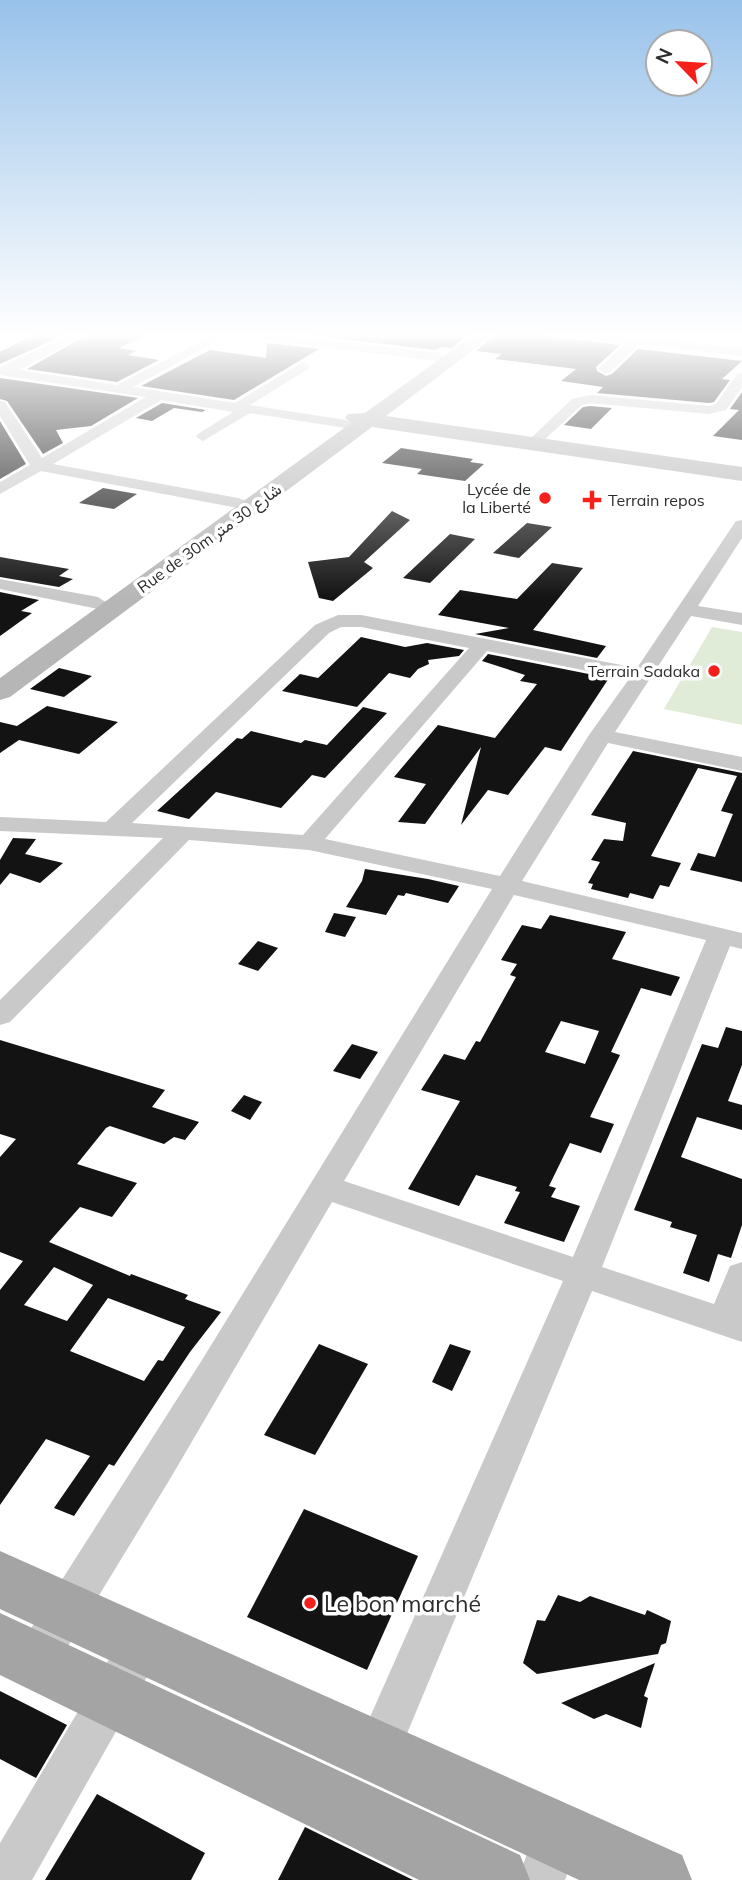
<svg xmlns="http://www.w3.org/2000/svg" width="742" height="1880" viewBox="0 0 742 1880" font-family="Mulish,Vazirmatn,sans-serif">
<rect width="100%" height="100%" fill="#fff"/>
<polygon fill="#e0ecd8" points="712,627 742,632 742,725 664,709"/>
<g fill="#131313" fill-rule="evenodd">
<polygon points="32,335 64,335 0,364 0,352"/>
<polygon points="87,335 147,335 119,348 136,351 128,355 159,360 117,382 27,369"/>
<polygon points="305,335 469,335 451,348 442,347 436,350"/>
<polygon points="495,335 542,335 620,345 596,367 597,371 606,376 612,374 638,349 742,361 722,379 730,380 714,402 709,403 597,393 603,387 561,381 576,369 495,359 502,354 476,351"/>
<polygon points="267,343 319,349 234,400 141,386 210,350 266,358"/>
<polygon points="0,378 138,398 91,426 56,430 63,443 43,454 7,401 0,399"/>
<polygon points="742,392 742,440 713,436 739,410 730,409"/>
<polygon points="162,403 206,410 202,412 174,408 152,421 136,418"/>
<polygon points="590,406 612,408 591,429 564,425 583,407"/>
<polygon points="0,421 26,464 0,479"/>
<polygon points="401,448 473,459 470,462 484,464 465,481 417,474 422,469 382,463"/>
<polygon points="103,488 137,494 114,509 79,503"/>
<polygon points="392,511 410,520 364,562 373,568 333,601 319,598 308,562 349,557"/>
<polygon points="527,523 552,527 519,558 493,553"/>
<polygon points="450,534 475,539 430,583 403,578"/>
<polygon points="0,557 69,569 59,576 73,579 59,587 0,577"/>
<polygon points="552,563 583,568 533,630 606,646 597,658 475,634 509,628 438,615 460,590 517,599"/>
<polygon points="0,592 39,600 21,611 32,613 0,636"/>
<polygon points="361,637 405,647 427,643 464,650 459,656 428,660 429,664 418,669 410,678 389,673 357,707 282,691 300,674 318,678"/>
<polygon points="488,654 609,678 561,751 545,747 508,795 488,790 461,825 481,747 425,824 398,822 426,784 394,777 438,725 495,738 537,684 520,681 525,675 482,661"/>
<polygon points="59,668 92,676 64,697 30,689"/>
<polygon points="47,706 118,722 79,754 19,740 0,753 0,722 17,726"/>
<polygon points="363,707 387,713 325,778 312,775 281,808 216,792 189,819 157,811 237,738 242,739 251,731 301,743 305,740 327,745"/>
<polygon points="633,751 742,773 742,882 690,870 698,853 715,857 733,814 721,811 737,776 698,768 651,856 681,863 669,887 660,885 653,899 630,893 628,898 591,889 593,884 588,883 600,862 591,860 604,839 623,841 626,823 591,815"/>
<polygon points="13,838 36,839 25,854 63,863 40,883 10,873 0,885 0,860"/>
<polygon points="365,869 428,879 459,886 448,903 406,893 404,896 398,895 386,915 346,907 362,881"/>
<polygon points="334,913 356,917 345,937 325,932"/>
<path d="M550,915l76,17 -14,27 68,18 -9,19 -30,-8 -30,64 9,3 -30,62 24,7 -13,29 -31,-10 -21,43 7,2 -5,9 29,9 -16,36 -60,-19 16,-31 -5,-1 2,-4 -41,-12 -17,31 -51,-17 52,-88 -39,-11 23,-36 21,6 11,-19 4,1 36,-65 -6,-2 7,-11 -16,-4 21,-35 19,4zM561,1021l38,10 -14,33 -40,-12z"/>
<polygon points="258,941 278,948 258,971 238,964"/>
<polygon points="726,1027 742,1031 742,1065 728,1101 742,1105 742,1130 697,1117 681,1157 742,1179 742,1225 731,1258 718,1254 709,1282 683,1273 697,1235 670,1227 672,1222 634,1210 702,1044 718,1048"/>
<path d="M0,1040l165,50 -13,17 47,15 -14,18 -11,-3 -10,7 -54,-18 -4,2 -29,36 60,19 -25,34 -32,-10 -31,35 81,34 1,-2 57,21 -3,4 36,13 -31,40 -76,114 -5,-2 -35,52 -20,-8 36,-52 -44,-17 -46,66v-215l23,-29 -23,-9v-95l16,-18 -16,-5zM54,1267l39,18 -26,36 -43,-16zM108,1298l77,29 -22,34 -5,-1 -14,21 -74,-30z"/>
<polygon points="352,1044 378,1052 360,1079 333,1071"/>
<polygon points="244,1095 262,1102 250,1120 231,1111"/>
<polygon points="319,1344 368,1364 315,1455 264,1435"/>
<polygon points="450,1344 471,1351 452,1391 432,1382"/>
<polygon points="304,1509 418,1556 367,1670 247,1617"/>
<polygon points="558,1595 580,1602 590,1596 645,1615 647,1610 671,1621 666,1643 661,1645 658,1654 537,1674 523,1663 537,1620 545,1621"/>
<polygon points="655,1663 644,1696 648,1698 641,1728 606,1714 594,1719 561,1703"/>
<polygon points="0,1691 67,1725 36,1778 0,1759"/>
<polygon points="97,1794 205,1853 191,1880 45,1880"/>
<polygon points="305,1827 413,1880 278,1880"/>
</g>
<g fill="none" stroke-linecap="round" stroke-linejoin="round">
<g fill="#c9c9c9" fill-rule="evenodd">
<polygon points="70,335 85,335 19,370 117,385 213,335 228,335 133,387 235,403 303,362 310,366 308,369 250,405 346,420 353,424 346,428 250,413 203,441 196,437 198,434 233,412 161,400 53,464 238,498 244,500 246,503 244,506 238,508 41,471 0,494 0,482 30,465 0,416 0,401 5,402 42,458 146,397 0,375 0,367"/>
<polygon points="253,335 286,335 438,353 444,357 438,361 259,339"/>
<polygon points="582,335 618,335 742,348 742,356 639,344 610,372 605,373 598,369 626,343 588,339"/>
<polygon points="742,373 742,387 726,410 709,414 590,403 582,405 542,442 532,442 530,439 572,399 590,395 709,406 716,404 737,374"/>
<path d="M742,520v18l-44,68 44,7v12l-51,-9 -76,116 127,25v14l-134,-28 -86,138 220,52v16l-12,-3 -128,321 112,37 16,-38 12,-4v80l-150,-51 -199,476 -16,6 -16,-6 -6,-16 208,-470 -231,-79 -162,277 -119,195 -15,6 -15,-6 -6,-15 6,-15 181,-284 290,-471 -183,-39 -120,-10 -179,182 -10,3v-25l163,-162 -163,-7v-14l106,5 209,-197 23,-10h23l276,53 99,-147zM341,627h20l108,21 -166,187 -171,-12 197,-190zM487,651l142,28 -40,56 -89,141 -175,-37zM514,895l192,45 -133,317 -229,-76z"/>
<polygon points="0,579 98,597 107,603 98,609 0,589"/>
<polygon points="142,1623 157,1629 163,1644 157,1659 32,1880 0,1880 0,1843 127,1629"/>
<polygon points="558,1812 575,1818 581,1835 565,1880 517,1880 541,1818"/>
</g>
<polygon fill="#b6b6b6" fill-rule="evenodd" points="473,335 493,335 386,416 742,467 742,481 372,427 10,697 0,700 0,678 351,423 345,418 348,414 365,413"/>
<g fill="#a4a4a4" fill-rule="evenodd">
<polygon points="0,1551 682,1855 692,1880 579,1880 0,1609"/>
<polygon points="0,1613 520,1855 530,1880 419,1880 0,1675"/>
</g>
</g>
<linearGradient id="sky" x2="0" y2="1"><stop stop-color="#98c2ea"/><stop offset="0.56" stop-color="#fff"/><stop offset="1" stop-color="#fff" stop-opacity="0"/></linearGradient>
<rect width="742" height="598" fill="url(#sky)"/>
<g fill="#f6201b" stroke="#fff" stroke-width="2.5">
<circle cx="545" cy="498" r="7"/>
<path d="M588.5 489.5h7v7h7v7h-7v7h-7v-7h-7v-7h7z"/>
<circle cx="714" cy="671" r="7"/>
<circle cx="310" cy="1603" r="7"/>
</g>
<g text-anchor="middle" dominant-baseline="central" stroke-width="7" stroke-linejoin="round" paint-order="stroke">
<g font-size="16" fill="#2c2c2c" stroke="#fff" text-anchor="end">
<text x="531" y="489">Lycée de<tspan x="531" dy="18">la Liberté</tspan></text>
<text x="608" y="500" text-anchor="start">Terrain repos</text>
<text x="700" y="671">Terrain Sadaka</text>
</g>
<g font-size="16" fill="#2c2c2c" stroke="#fff">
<text transform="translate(209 538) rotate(-36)">Rue de 30m شارع 30 متر</text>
</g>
<g font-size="23" fill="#2c2c2c" stroke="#fff" text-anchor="start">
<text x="324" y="1603">Le bon marché</text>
</g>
</g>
<g transform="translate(679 63) rotate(295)"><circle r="33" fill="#ffffff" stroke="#ababab" stroke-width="2"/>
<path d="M0-5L12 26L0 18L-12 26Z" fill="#f6201b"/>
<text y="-10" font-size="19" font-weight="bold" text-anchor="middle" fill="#2c2c2c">N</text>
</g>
</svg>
